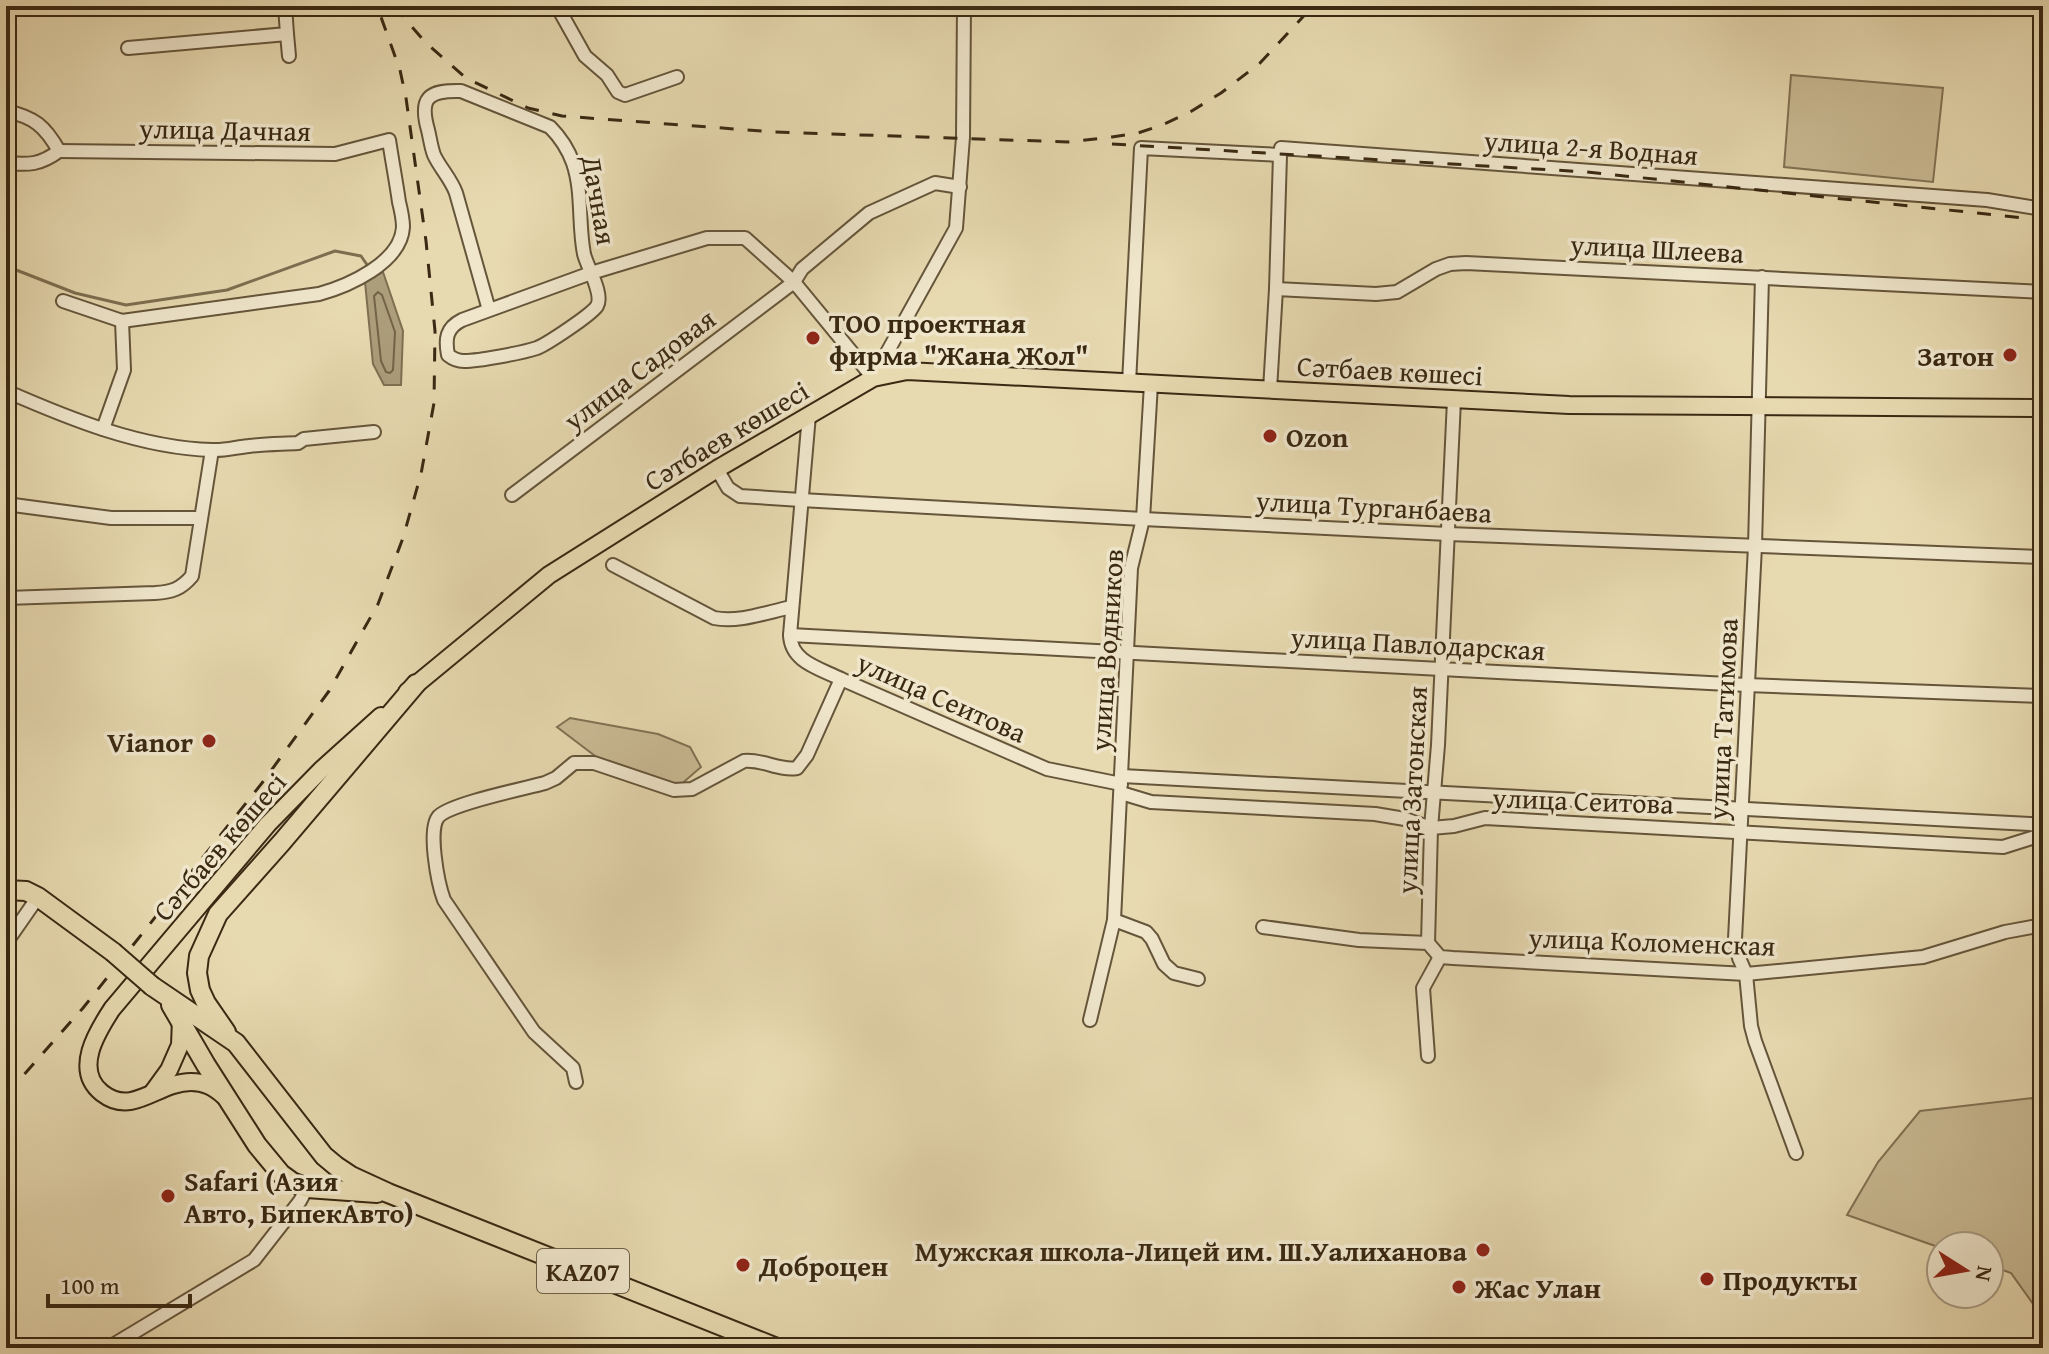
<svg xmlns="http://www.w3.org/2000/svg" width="2049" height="1354" viewBox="0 0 2049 1354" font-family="'Gentium Book Plus',serif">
<rect width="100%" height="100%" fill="#e7d9b0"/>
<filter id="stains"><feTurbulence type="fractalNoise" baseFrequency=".0025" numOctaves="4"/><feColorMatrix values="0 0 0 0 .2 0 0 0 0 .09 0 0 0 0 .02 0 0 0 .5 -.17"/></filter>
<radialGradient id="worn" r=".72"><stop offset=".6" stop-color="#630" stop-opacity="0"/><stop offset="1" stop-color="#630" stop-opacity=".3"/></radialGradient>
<g fill="#cabb95" stroke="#827254" stroke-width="2">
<polygon points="1791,75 1943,88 1933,182 1784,167"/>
<polygon points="570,718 658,734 690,747 701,767 678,787 607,765 557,727"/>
<polygon points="2032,1098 2043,1123 2043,1318 2011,1273 1989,1265 1989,1246 1941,1246 1941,1248 1847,1215 1878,1162 1920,1111"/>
</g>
<polygon fill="#ac9d7b" stroke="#7e6f51" stroke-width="2" points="383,272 403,331 401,385 384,385 373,364 365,282"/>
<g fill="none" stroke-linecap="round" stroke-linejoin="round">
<polygon stroke="#736347" stroke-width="2" points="378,292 382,295 395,332 393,370 390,373 386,372 381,361 374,296"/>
<polyline stroke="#7e6f51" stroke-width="3" points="6,266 75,293 126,305 227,290 335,251 361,256 370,269"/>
<defs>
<g id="minor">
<polyline points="557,6 585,56 607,75 618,92 625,95 677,77"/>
<polyline points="287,34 289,56"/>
<polyline points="128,48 287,34 285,6"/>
<path d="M6,111c28,6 39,15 53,40 -19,14 -30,14 -53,12"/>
<path d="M59,151l276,3 54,-14c3,20 7,41 10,62 2,8 4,17 4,25 -2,36 -55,59 -84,67l-197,27 -59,-20"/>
<polyline points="1762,277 1755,546 1735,939 1739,958 1746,974 1751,1026 1755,1041 1796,1153"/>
<polyline points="1276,289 1376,294 1397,292 1436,269 1450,264 1466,263 2043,292"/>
<path d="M489,310l-33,-117c-5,-14 -16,-25 -22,-38 -3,-8 -4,-17 -6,-25 -9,-32 0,-40 33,-39l89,36c10,10 18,22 23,36 10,29 5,61 11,91 3,13 20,40 13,52 -6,9 -50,38 -60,42 -15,5 -58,13 -73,13 -7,0 -11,-2 -16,-6 -3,-16 -2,-27 14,-35l129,-47 116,-35h38l49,44 79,96 83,-150 7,-91 1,-131"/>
<polyline points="2043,315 2040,329 2043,339"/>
<polyline points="1129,383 1141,148 1280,155 1281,148 1987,200 2043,209"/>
<polyline points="1270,390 1276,289 1280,155"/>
<path d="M6,391c64,28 135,57 206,59 12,1 25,-3 37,-4 16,-2 33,-2 49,-3l6,-4 70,-7"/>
<path d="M809,415l-19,220c1,27 29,33 51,44l206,90 74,15"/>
<polyline points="103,429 124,370 122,321"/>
<polyline points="717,469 728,488 740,496 801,500 1143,519 1448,534 2043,557"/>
<polyline points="512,495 794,282 802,269 869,213 935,183 960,187"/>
<polyline points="6,504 111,518 201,518"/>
<path d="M613,565l101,53c25,5 53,-6 78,-11"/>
<path d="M6,598l149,-5c17,-1 26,-4 37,-17l20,-126"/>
<polyline points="790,635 1747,685 2043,696"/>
<polyline points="1122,776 2030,824 2043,826"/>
<polyline points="1121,793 1151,802 1375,814 1405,819 1431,828 1454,826 1485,818 2003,847 2035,837 2043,829"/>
<polyline points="1114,920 1146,932 1152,939 1164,964 1174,973 1198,979"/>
<polyline points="1263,927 1359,940 1428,943 1440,957 1453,958 1746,974 1923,957 2005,932 2043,925"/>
<polyline points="6,943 38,897"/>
<polyline points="1428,943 1431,828 1438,745 1454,400"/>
<polyline points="1090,1020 1114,920 1131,568 1143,519 1151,384"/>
<polyline points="1428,1056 1423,988 1440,957"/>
<path d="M576,1082l-3,-14 -39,-36 -90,-132c-6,-16 -17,-72 -5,-84 14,-13 84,-27 106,-33l11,-5 18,-15h20l80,27 18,-1 52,-28c19,-2 35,10 53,7l10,-13 34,-76"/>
<polyline points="108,1348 254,1260 300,1201 307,1188"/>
</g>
<g id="major">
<polyline points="407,692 549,575 717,469 873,378 907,371 1569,405 2043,408"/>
<polyline points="153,1092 169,1070 180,1045 181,1019"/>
<path d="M224,1096c-10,-9 -19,-14 -33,-14 -22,0 -40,15 -60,19 -11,2 -20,-1 -29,-8 -29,-23 -5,-61 10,-84l156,-185 53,-54 60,-54"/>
</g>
<g id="highway">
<polyline points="6,890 26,891 38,897 113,952"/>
<polyline points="152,986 236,1043 324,1156 336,1166 351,1176 388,1193 777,1348"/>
<polyline points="171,1005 206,1065 257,1145 281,1174 292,1182 307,1188 377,1193"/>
<polyline points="226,1032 206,1003 200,990 197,973 199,956 218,914 282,842 416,684"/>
</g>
</defs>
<use href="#minor" stroke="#65553a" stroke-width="16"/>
<use href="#major" stroke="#3a2913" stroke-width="20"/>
<use href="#highway" stroke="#3a2913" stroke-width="22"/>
<use href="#minor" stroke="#efe6cc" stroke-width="12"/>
<use href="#major" stroke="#e7d9b0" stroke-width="16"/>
<use href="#highway" stroke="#e7d9b0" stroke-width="18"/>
<g stroke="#3a2913" stroke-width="3" stroke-dasharray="14 14" stroke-linecap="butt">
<polyline points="394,6 425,42 466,78 528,108 562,116 775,132 1068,142 1112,137 1138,133 1162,125 1190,112 1221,93 1260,63 1313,6"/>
<polyline points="1112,144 1587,172 2043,220"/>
<polyline points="6,1095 83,1008 262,783 329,691 378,604 403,538 421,474 434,403 435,331 426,241 406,98 400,70 377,6"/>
</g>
<defs>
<polyline id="highway-bridge" points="113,952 152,986"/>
</defs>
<use href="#highway-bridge" stroke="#3a2913" stroke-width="22" stroke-linecap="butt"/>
<use href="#highway-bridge" stroke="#e7d9b0" stroke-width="18"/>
</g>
<g fill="#8f2418" stroke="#efe6cc" stroke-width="3">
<circle cx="813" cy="338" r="8"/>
<circle cx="2010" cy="355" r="8"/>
<circle cx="1270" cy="436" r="8"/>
<circle cx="209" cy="741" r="8"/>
<circle cx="168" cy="1196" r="8"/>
<circle cx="1483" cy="1250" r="8"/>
<circle cx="743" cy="1265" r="8"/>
<circle cx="1707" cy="1279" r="8"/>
<circle cx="1459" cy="1287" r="8"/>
</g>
<g text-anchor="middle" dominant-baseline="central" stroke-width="7" stroke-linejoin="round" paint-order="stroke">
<rect fill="#efe6cc" stroke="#70624a" stroke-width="2" x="537" y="1249" width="92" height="44" rx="6"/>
<g font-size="26" font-weight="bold" fill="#3a2913">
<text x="583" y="1271">KAZ07</text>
</g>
<g font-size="28" fill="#3a2913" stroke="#efe6cc">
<text transform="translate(225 129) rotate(1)">улица Дачная</text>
<text transform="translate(1591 147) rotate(4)">улица 2-я Водная</text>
<text transform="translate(600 200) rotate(80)">Дачная</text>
<text transform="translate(1657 248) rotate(3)">улица Шлеева</text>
<text transform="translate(639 369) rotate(-37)">улица Садовая</text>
<text transform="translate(1390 370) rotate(3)">Сәтбаев көшесі</text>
<text transform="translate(726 435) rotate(-31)">Сәтбаев көшесі</text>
<text transform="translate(1374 506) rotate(3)">улица Турганбаева</text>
<text transform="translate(1418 643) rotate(3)">улица Павлодарская</text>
<text transform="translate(1106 650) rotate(-86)">улица Водников</text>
<text transform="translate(942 697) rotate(24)">улица Сеитова</text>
<text transform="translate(1722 719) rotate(-87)">улица Татимова</text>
<text transform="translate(1411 790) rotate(-87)">улица Затонская</text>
<text transform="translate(1583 800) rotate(2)">улица Сеитова</text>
<text transform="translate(219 846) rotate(-49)">Сәтбаев көшесі</text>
<text transform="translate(1652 941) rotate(2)">улица Коломенская</text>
</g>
<g font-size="28" font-weight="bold" fill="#3a2913" stroke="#efe6cc" text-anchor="start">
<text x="829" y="322">ТОО проектная<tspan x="829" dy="32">фирма "Жана Жол"</tspan></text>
<text x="1994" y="355" text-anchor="end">Затон</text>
<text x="1286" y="436">Ozon</text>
<text x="193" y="741" text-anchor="end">Vianor</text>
<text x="184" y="1180">Safari (Азия<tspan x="184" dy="32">Авто, БипекАвто)</tspan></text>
<text x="1467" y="1250" text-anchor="end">Мужская школа-Лицей им. Ш.Уалиханова</text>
<text x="759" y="1265">Доброцен</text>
<text x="1723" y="1279">Продукты</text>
<text x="1475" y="1287">Жас Улан</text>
</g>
</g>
<rect width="2049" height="1354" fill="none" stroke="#e7d9b0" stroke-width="32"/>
<rect x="8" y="8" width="2033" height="1338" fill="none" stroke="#3a2913" stroke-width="4"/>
<rect x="16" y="16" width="2017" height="1322" fill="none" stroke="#3a2913" stroke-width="2"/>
<g transform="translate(1965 1270) rotate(101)"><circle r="38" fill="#efe6cc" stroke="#a79a82" stroke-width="2"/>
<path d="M0-6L14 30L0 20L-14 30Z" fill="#8f2418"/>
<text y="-12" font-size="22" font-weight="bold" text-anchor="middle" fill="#3a2913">N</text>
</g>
<path d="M48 1294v12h142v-12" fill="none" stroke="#3a2913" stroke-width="4"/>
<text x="60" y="1294" font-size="24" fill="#3a2913" stroke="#efe6cc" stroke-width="6" paint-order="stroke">100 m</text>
<rect width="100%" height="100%" filter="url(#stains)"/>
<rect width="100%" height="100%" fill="url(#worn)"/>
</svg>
